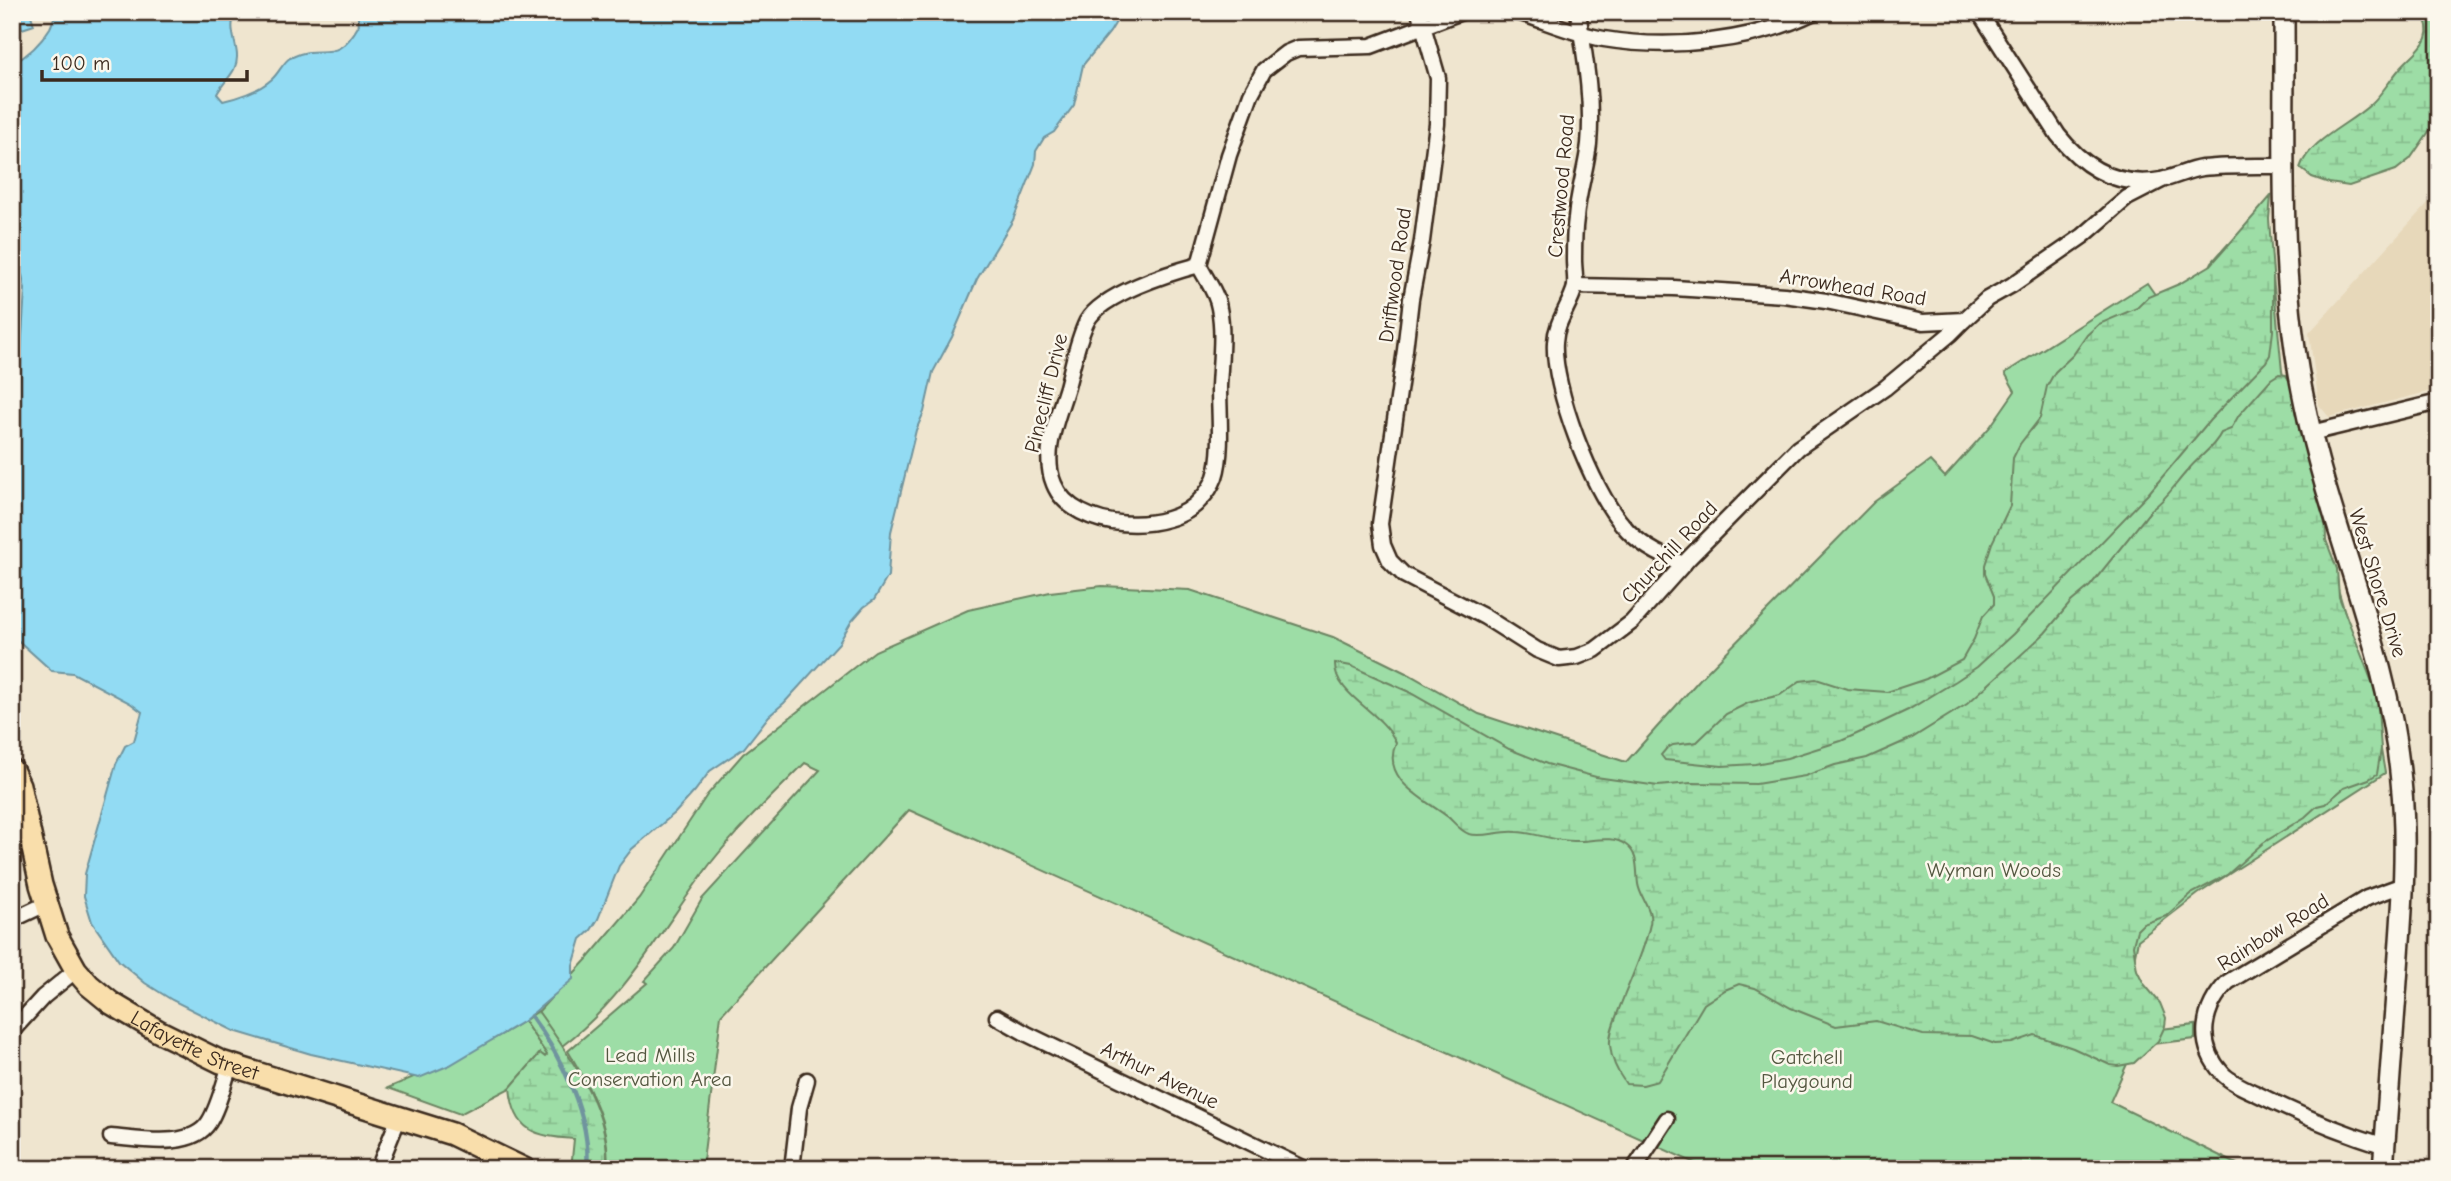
<svg xmlns="http://www.w3.org/2000/svg" width="2451" height="1181" viewBox="0 0 2451 1181" font-family="'Comic Neue',sans-serif">
<defs>
<pattern id="wetland-marsh" width="20" height="14" patternUnits="userSpaceOnUse" patternTransform="scale(1.75)"><rect width="20" height="14" fill="#9ddda6"/><path d="M1 5h8M5 5V1M11 12h8M15 12V8" fill="none" stroke="#88be8e"/></pattern>
</defs>
<rect width="100%" height="100%" fill="#efe5cf"/>
<filter id="ink" filterUnits="userSpaceOnUse"><feTurbulence type="fractalNoise" baseFrequency=".0143" numOctaves="2"/><feDisplacementMap in="SourceGraphic" scale="14" xChannelSelector="R" yChannelSelector="G"/><feConvolveMatrix kernelMatrix="1 2 1 2 8 2 1 2 1" color-interpolation-filters="sRGB"/></filter>
<g filter="url(#ink)">
<polygon fill="#e7d8ba" points="2439,191 2439,389 2329,417 2319,405 2309,333"/>
<g fill="#9ddda6" stroke="#6c8462" stroke-width="2">
<path d="M2228,244l42,1 12,126 16,82 77,262 10,58 -187,121 -60,46 -19,94 76,-9v14l-60,7 -25,56 137,67h-539l-799,-359 -188,205 -19,154h-95c5,-42 -18,-83 -39,-118l79,-68 -3,-2 30,-33 28,-49 118,-129 -15,-7c-33,33 -66,64 -95,101 -47,63 -84,134 -148,182l-24,-34 49,-53 52,-61 68,-103 36,-41 132,-103 93,-41 82,-18 52,-6 88,4 143,47 77,38 69,39 147,48 74,-83 174,-177 56,-41 15,16 45,-50 25,-36 -10,-18 142,-90 34,49 31,-70z"/>
<path d="M524,1021l23,33 -1,3 -6,-3 -30,34 -50,26 -72,-26c47,-20 93,-40 136,-67z"/>
</g>
<g fill="url(#wetland-marsh)" stroke="#6c8462" stroke-width="2">
<path d="M2421,12h18v105l-29,42 -14,11 -47,16 -20,-3 -17,-6 -12,-9c9,-28 50,-44 71,-64 12,-11 20,-26 31,-38 16,-17 36,-28 19,-54z"/>
<polygon points="2271,196 2269,219 2273,274 2273,331 2270,355 2266,362 2210,420 2148,494 2013,634 1977,667 1956,681 1908,710 1870,728 1841,741 1787,758 1755,764 1722,766 1665,760 1661,755 1666,749 1673,745 1697,742 1726,714 1748,703 1780,695 1800,681 1816,679 1847,689 1887,692 1926,679 1962,660 1974,639 1983,616 1994,604 1994,596 1985,574 1985,565 1992,543 2010,506 2013,458 2020,444 2040,418 2047,386 2055,372 2073,355 2087,335 2099,324 2137,308 2148,297 2179,284 2211,265"/>
<path d="M2279,374l7,1 4,7 10,51 25,76 1,31 11,29 2,28 38,98 4,54 -4,25 -8,5 -25,9 -19,16 -8,2 -12,11 -42,26 -36,32 -36,19 -25,22 -23,8 -6,6 -4,15 4,25 7,14 16,19 6,15 -1,8 -7,15 -24,22 -16,3 -8,-1 -37,-17 -38,-13 -23,8 -17,1 -23,-8 -49,-1 -47,-14 -40,5 -45,-18 -36,-20 -16,-4 -14,6 -21,14 -46,77 -15,4 -17,-1c-8,-11 -15,-26 -16,-39 -1,-12 5,-25 9,-36 10,-27 25,-56 31,-85 3,-15 -10,-26 -12,-40 -2,-14 1,-30 -12,-39 -14,-11 -36,-3 -52,-4 -20,0 -38,-8 -57,-9 -16,-2 -33,6 -48,2 -9,-3 -14,-11 -21,-17 -23,-18 -68,-37 -52,-74 -12,-31 -62,-47 -61,-80l16,3 56,25 102,58 38,15 49,13 62,9 33,-3 65,1 49,-8 30,-11 32,-7 45,-20 55,-34 78,-71 26,-31 19,-16 61,-76c16,-11 24,-26 37,-40 10,-13 26,-22 33,-37l10,-4 8,-14 32,-36z"/>
<path d="M538,1011c30,43 76,103 68,158h-35l3,-30c-39,-3 -60,-7 -64,-51l30,-35 5,4 2,-2 -23,-34z"/>
</g>
<g fill="#92dbf3" stroke="#6f949e" stroke-width="2">
<polygon points="16,12 30,12 34,25 22,29"/>
<path d="M57,12h180c-10,14 -1,28 0,43 1,17 -12,24 -20,39l6,7c17,-4 36,-10 49,-22 7,-6 11,-17 18,-21 32,-17 45,10 69,-33l-2,-13h765l-12,20 -27,33 -9,40 -20,27 -10,6 -8,13 -1,13 -22,56 -36,59 -25,58 -19,35 -9,40 -8,18 -25,102 -3,44 -14,24 -10,7 -13,15 -12,21 -55,60 -15,13 -25,32 -34,23 -15,20 -20,22 -43,36 -13,17 -21,53 -7,11 -10,9 -8,27v13l-49,42 -74,44 -31,13 -108,-24 -77,-23 -62,-31 -27,-17 -26,-22 -27,-39 -8,-26 1,-22 31,-110 9,-18 9,-5 8,-29 -12,-9 -57,-30 -21,-2 -40,-36v-122l8,-4 -8,-16v-83l7,-27 6,-94 -3,-14 -10,-6v-205c15,-8 29,-21 38,-36 3,-6 3,-10 7,-16z"/>
</g>
<g fill="none" stroke-linecap="round" stroke-linejoin="round">
<path stroke="#6f949e" stroke-width="4.5" d="M531,1016c30,40 61,101 56,153"/>
<defs>
<g id="minor">
<polyline points="1419,12 1438,78 1437,124 1422,241 1411,299 1405,350 1380,524 1383,545 1390,561 1404,575 1485,617 1537,650 1559,659 1577,657 1595,650 1632,622 1689,558 1798,448 1885,388 1950,334 1964,320"/>
<path d="M1517,12c29,9 57,22 87,27 66,11 150,3 210,-27"/>
<path d="M1578,12c7,45 15,87 11,132 -3,25 -11,49 -13,74 -2,14 -2,28 -2,42 0,8 2,19 1,27 -5,19 -19,34 -20,55 -3,45 37,148 67,182 16,20 38,32 62,40"/>
<path d="M1979,12l79,123c26,33 59,53 103,45 14,-3 27,-10 41,-12 27,-3 55,-2 82,-2"/>
<path d="M1199,265c-30,8 -97,29 -112,56 -10,20 -14,44 -20,66 -9,30 -26,66 -13,97 19,48 117,52 147,15 6,-6 11,-14 14,-22 8,-24 4,-64 4,-90 1,-26 5,-54 0,-79 -2,-15 -14,-30 -20,-43l30,-110 22,-61 13,-24 22,-17 12,-5 73,-2 90,-34"/>
<polyline points="1575,286 1674,288 1784,295 1826,301 1923,322 1964,320 1987,299 2012,285 2083,236 2127,198 2162,180"/>
<polyline points="2311,433 2439,402"/>
<polyline points="12,920 46,904"/>
<polyline points="997,1017 1027,1034 1305,1169"/>
<polyline points="12,1031 43,997 76,970"/>
<path d="M111,1137c28,2 81,13 98,-15 10,-16 15,-39 21,-57"/>
<path d="M2385,1146c-45,-14 -88,-32 -130,-53 -11,-5 -25,-11 -33,-20 -26,-29 -20,-65 6,-91l139,-84 36,-13"/>
<polyline points="378,1169 399,1117"/>
<polyline points="792,1169 799,1108 807,1080"/>
<polyline points="1634,1169 1667,1119"/>
</g>
<path id="secondary" d="M2284,12c1,131 -7,264 21,393 26,127 84,247 96,376 7,66 1,134 -4,200 -5,63 -9,125 -14,188"/>
<g id="primary">
<path id="s1" d="M12,770l7,15 22,100 16,51 19,34 13,15 22,18 47,28 63,31 231,72 72,35"/>
</g>
</defs>
<use href="#minor" stroke="#3b2a1e" stroke-width="19"/>
<use href="#secondary" stroke="#3b2a1e" stroke-width="24"/>
<use href="#primary" stroke="#3b2a1e" stroke-width="26"/>
<use href="#minor" stroke="#fbf7ec" stroke-width="14"/>
<use href="#secondary" stroke="#fbf7ec" stroke-width="19"/>
<use href="#primary" stroke="#f9deab" stroke-width="21"/>
</g>
</g>
<g text-anchor="middle" dominant-baseline="central" stroke-width="5" stroke-linejoin="round" paint-order="stroke">
<g font-size="21" fill="#3b2a1e" stroke="#fbf7ec">
<text transform="translate(1561 186) rotate(-85)">Crestwood Road</text>
<text transform="translate(1395 275) rotate(-82)">Driftwood Road</text>
<text transform="translate(1853 287) rotate(9)">Arrowhead Road</text>
<text transform="translate(1046 393) rotate(-76)">Pinecliff Drive</text>
<text transform="translate(1669 552) rotate(-47)">Churchill Road</text>
<text transform="translate(2378 583) rotate(73)">West Shore Drive</text>
<text transform="translate(2273 932) rotate(-32)">Rainbow Road</text>
<text stroke="none"><textPath href="#s1" startOffset="354">Lafayette Street</textPath></text>
<text transform="translate(1160 1075) rotate(26)">Arthur Avenue</text>
</g>
<g font-size="21" fill="#545740" stroke="#fbf7ec">
<text x="1994" y="870">Wyman Woods</text>
<text x="650" y="1055">Lead Mills<tspan x="650" dy="24">Conservation Area</tspan></text>
<text x="1807" y="1057">Gatchell<tspan x="1807" dy="24">Playgound</tspan></text>
</g>
</g>
<rect width="2451" height="1181" fill="none" stroke="#fbf7ec" stroke-width="42"/>
<rect x="21" y="21" width="2409" height="1139" fill="none" stroke="#3b2a1e" stroke-width="2.5" filter="url(#ink)"/>
<path d="M42 70v10h205v-10" fill="none" stroke="#3b2a1e" stroke-width="3.5"/>
<text x="52" y="70" font-size="21" fill="#3b2a1e" stroke="#fbf7ec" stroke-width="5" paint-order="stroke">100 m</text>
</svg>
